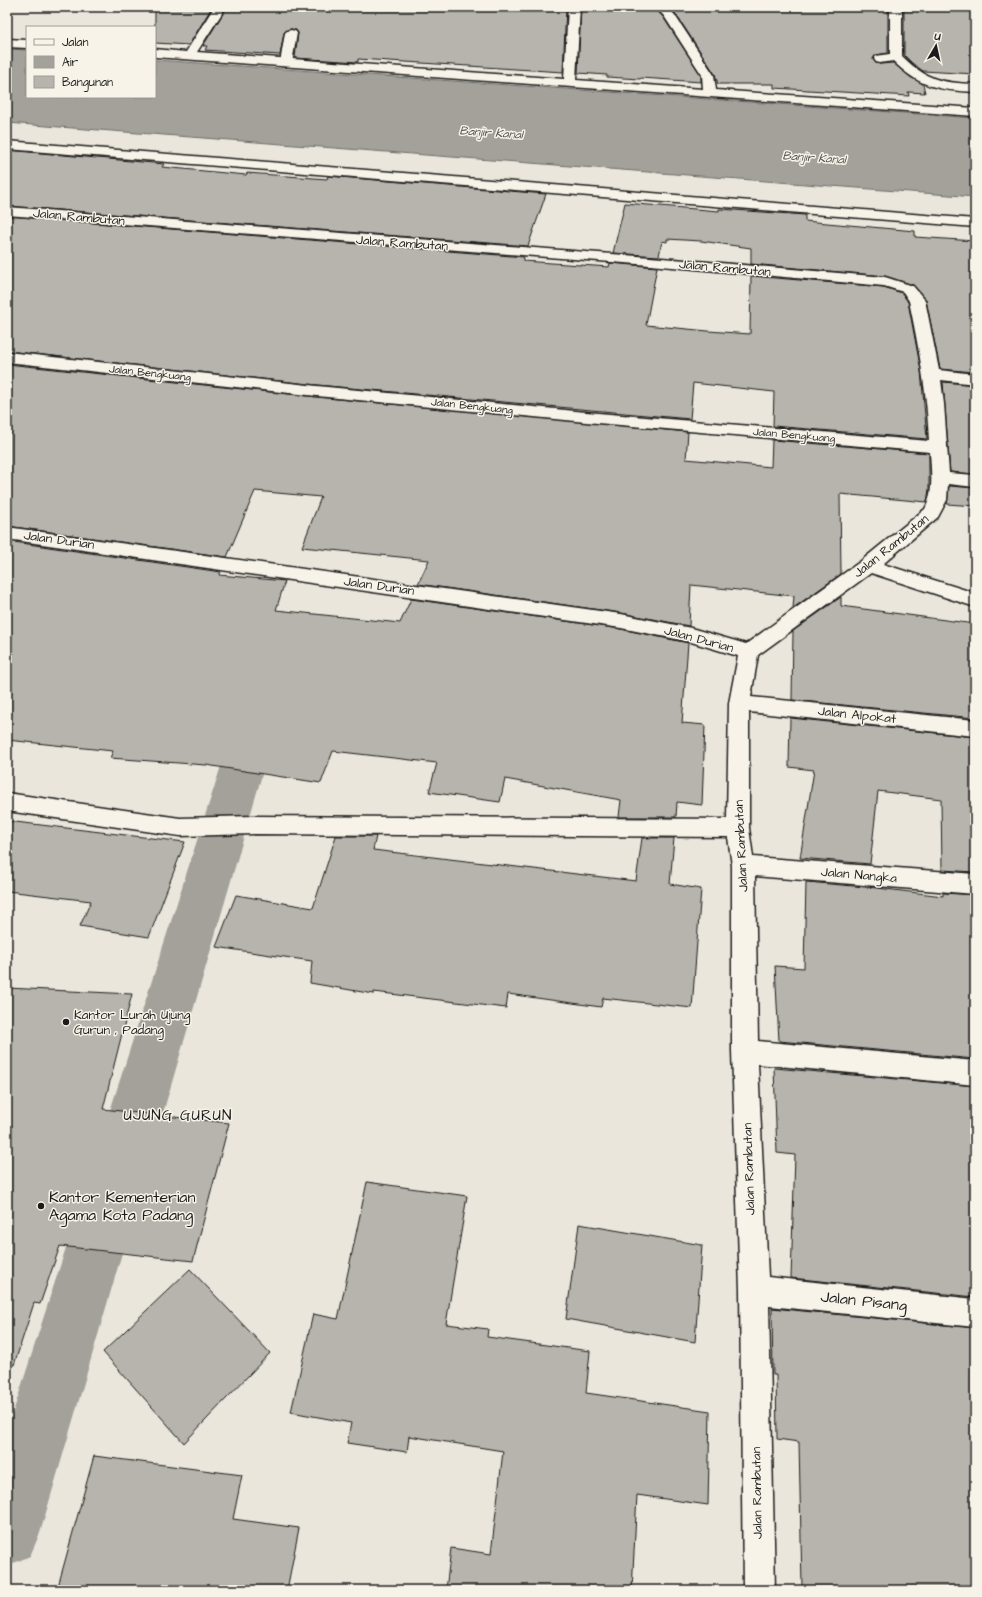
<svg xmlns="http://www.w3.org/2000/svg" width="982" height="1597" viewBox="0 0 982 1597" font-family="'Architects Daughter',sans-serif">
<rect width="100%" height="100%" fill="#eae6dc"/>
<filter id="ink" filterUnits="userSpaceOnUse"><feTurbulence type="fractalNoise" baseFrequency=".025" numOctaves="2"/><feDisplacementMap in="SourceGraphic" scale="8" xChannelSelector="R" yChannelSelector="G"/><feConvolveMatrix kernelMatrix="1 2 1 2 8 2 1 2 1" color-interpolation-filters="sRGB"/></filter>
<g filter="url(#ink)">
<polygon fill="#a3a19a" stroke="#6d6c68" points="7,49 27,50 27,97 155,97 155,60 975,118 975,197 7,123"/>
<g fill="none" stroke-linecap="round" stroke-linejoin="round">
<polygon fill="#a3a19a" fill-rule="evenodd" points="260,694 275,699 281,710 40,1533 30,1556 7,1566 7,1431 239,710 245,699"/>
</g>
<g fill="#b6b4ac" stroke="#1c1c1c">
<polygon points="155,7 212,7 189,45 155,43"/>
<polygon points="227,7 566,7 563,72 358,59 358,62 295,58 298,33 296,30 291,29 287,30 284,33 280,55 205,50 207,46 203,46"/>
<polygon points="581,7 654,7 663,17 701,75 701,82 641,78 640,79 607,77 607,75 578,73"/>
<polygon points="669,7 894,7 888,11 888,53 876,55 873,60 876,63 880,64 893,63 910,77 923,84 925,93 908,92 909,96 774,88 774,84 718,84 715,74 675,13"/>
<polygon points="898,7 975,7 975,74 923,71 912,63 904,55 904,11"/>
<polygon points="7,150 164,164 162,167 246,175 247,173 327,179 328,176 546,194 528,246 7,206"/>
<polygon points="625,203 719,211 719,209 805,215 805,221 915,231 915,237 975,241 975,372 940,369 926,300 913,285 885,276 751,264 751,248 701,241 667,239 667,242 662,241 659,256 613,253"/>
<polygon points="7,216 524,257 523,261 609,267 610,263 657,267 646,325 708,331 750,334 751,276 884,287 902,293 908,302 921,371 927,439 773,426 774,392 693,383 690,419 317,385 7,351"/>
<polygon points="7,364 317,397 688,432 686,459 771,467 772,440 929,453 929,489 927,502 840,494 841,574 793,608 794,596 691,585 689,626 621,613 418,584 429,560 302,547 321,497 255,491 227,557 7,526"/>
<polygon points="943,382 975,385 975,474 950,472"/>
<polygon points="949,486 975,488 975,506 947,504"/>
<polygon points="7,541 221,572 219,575 285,581 276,610 400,623 411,599 621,629 688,643 682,723 705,725 702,805 677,802 676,817 619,817 621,800 505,779 500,802 429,792 437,763 333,751 321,783 206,765 110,758 113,751 7,740"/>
<polygon points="841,597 841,606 975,624 975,718 792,700 793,631"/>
<polygon points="790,718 975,737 975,872 942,870 941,799 878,791 870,864 800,858 814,770 789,767"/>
<polygon points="7,821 185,842 149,937 80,926 91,901 7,891"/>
<polygon points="336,836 376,836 373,850 636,881 642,838 674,838 670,884 701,889 692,1008 603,998 601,1007 508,994 506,1008 374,992 374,994 310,983 312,961 216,947 236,895 313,908"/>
<polygon points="806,882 877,888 943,896 943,893 975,895 975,1059 779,1041 775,966 804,968"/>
<polygon points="7,988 132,994 103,1109 229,1123 193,1261 60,1246 40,1304 34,1303 14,1365 7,1364"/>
<polygon points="774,1068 975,1086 975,1297 791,1278 795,1155 777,1153"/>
<polygon points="367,1182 467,1196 446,1324 488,1329 487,1337 590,1351 586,1393 710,1411 708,1505 637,1495 632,1590 446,1590 451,1548 491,1554 503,1451 409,1436 407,1452 347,1443 351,1423 291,1412 313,1314 338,1319"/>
<polygon points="579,1224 702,1245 695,1342 566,1319"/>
<polygon points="190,1269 270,1353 184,1443 103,1352"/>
<polygon points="772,1308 975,1328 975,1590 826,1590 802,1587 799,1442 777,1439 776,1375 773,1375"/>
<polygon points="94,1456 242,1475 233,1519 299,1528 287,1590 57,1590"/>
</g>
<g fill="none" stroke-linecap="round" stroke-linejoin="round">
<defs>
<g id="service">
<polygon points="291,30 295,31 297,33 292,63 290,66 282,66 280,63 285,33 287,31"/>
<polygon points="896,53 900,54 902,57 900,60 880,63 876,62 874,59 876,56"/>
</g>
<g id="minor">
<polygon points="214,7 226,7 197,52 564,79 568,7 580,7 576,80 703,89 702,75 664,16 655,7 667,7 674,14 714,75 716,90 975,108 975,116 155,57 155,49 186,52"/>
<path d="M896,8l4,1 2,2v45c24,24 40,27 73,28v8c-38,-2 -56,-5 -83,-32l-2,-3v-46l2,-2z"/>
<polygon points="7,39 27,40 27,48 7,47"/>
<polygon points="7,141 975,219 975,227 7,149"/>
<path d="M7,207l643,50 235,20 28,9 12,14 14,70 36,4v10l-34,-4 3,24 5,69 26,2v12l-27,-3 -1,16 -9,17 -55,47 92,29v14l-104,-34 -113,82 -7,42 224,23v16l-226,-24v116l4,29 222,17v20l-220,-18 3,165 217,20v24l-217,-21 10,213 207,22v28l-206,-21 6,284h-32l-3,-300 -8,-239v-185l-4,-29 -474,-3 -74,2 -173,-25v-18l173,25 74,-2 473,3 2,-116 9,-47 -47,-14 -70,-14 -614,-89v-12l614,87 70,14 55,16 115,-83 64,-52c9,-16 6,-39 5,-57l-344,-30 -269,-26 -310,-34v-10l310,34 269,26 343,29c-2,-49 -10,-92 -20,-140l-6,-9 -19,-6 -234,-21 -643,-50z"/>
</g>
</defs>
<use href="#service" stroke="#1c1c1c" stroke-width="3"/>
<use href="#minor" stroke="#1c1c1c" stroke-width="3"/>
<use href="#service" fill="#f7f3e8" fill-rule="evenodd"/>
<use href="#minor" fill="#f7f3e8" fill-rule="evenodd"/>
</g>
</g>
<g fill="#1c1c1c" stroke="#f7f3e8" stroke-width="1.5">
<circle cx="66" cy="1022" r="4"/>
<circle cx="41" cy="1206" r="4"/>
</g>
<g text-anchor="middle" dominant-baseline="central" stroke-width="3" stroke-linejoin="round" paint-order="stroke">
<g font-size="11" fill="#1c1c1c" stroke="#f7f3e8">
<text transform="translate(150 373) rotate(6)">Jalan Bengkuang</text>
<text transform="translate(472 406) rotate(6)">Jalan Bengkuang</text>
<text transform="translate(794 435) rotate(5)">Jalan Bengkuang</text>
</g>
<g font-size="12" font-style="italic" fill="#52514e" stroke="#f7f3e8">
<text transform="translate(491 133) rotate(4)">Banjir Kanal</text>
<text transform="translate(814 158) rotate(4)">Banjir Kanal</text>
</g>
<g font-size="13" fill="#1c1c1c" stroke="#f7f3e8">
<text transform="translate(79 217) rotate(5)">Jalan Rambutan</text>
<text transform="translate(402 243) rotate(4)">Jalan Rambutan</text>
<text transform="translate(725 268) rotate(5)">Jalan Rambutan</text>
<text transform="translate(59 540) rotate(8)">Jalan Durian</text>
<text transform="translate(891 546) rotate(-39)">Jalan Rambutan</text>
<text transform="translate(379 586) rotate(8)">Jalan Durian</text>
<text transform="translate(699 639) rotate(15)">Jalan Durian</text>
<text transform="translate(857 715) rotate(6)">Jalan Alpokat</text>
<text transform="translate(741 846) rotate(-93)">Jalan Rambutan</text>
<text transform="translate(859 875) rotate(5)">Jalan Nangka</text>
<text transform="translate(749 1169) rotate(-92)">Jalan Rambutan</text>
<text transform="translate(757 1493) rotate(-91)">Jalan Rambutan</text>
</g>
<g font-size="13" fill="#1c1c1c" stroke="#f7f3e8" text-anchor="start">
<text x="74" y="1015">Kantor Lurah Ujung<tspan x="74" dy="15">Gurun , Padang</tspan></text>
</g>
<g font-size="15" letter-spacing="1" fill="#1c1c1c" stroke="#f7f3e8">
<text x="178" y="1115">UJUNG GURUN</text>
</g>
<g font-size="16" fill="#1c1c1c" stroke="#f7f3e8" text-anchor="start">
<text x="49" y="1197">Kantor Kementerian<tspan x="49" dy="18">Agama Kota Padang</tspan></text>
</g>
<g font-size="16" fill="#1c1c1c" stroke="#f7f3e8">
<text transform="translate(864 1301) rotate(6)">Jalan Pisang</text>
</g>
</g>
<rect width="982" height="1597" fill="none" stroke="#f7f3e8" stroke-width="24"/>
<rect x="12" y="12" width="958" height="1573" fill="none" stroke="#1c1c1c" stroke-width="1.5" filter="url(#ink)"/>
<rect x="26" y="26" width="130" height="72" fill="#f7f3e8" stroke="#9f9d96"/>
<rect x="34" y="39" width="20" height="6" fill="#f7f3e8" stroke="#9f9d96"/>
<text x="62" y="46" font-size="12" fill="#1c1c1c">Jalan</text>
<rect x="34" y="56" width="20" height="12" fill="#a3a19a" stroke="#9f9d96"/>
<text x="62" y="66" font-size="12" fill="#1c1c1c">Air</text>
<rect x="34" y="76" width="20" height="12" fill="#b6b4ac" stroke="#9f9d96"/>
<text x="62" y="86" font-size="12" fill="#1c1c1c">Bangunan</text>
<g transform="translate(936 46) rotate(9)" stroke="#f7f3e8" stroke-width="3" paint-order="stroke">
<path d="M0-3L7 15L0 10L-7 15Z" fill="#1c1c1c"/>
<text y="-6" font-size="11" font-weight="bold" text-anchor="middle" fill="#1c1c1c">U</text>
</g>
</svg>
